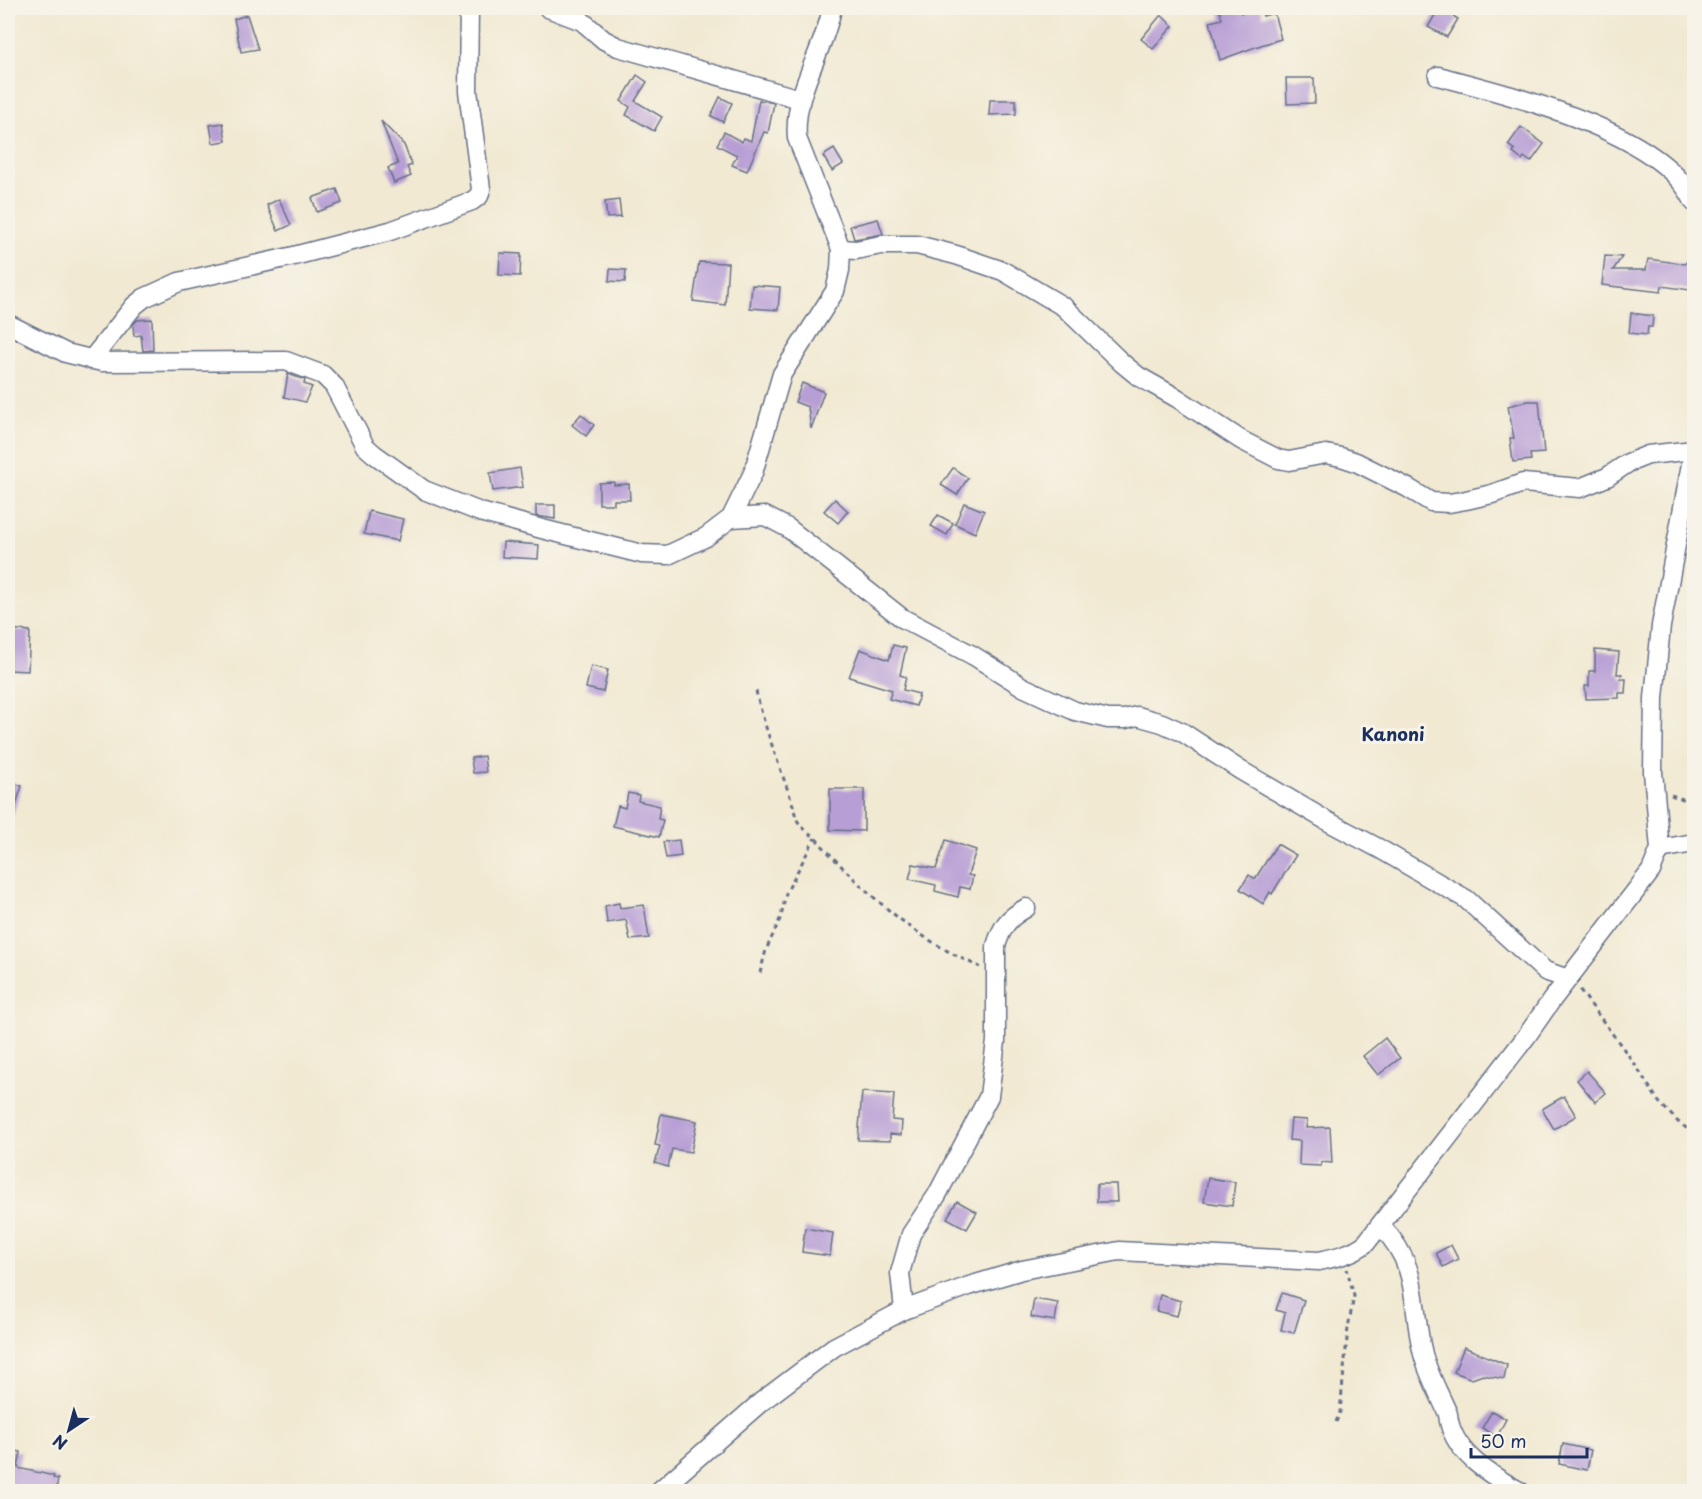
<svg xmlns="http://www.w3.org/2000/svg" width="1702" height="1499" viewBox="0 0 1702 1499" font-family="'Playpen Sans',sans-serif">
<rect width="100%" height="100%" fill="#f7f3e8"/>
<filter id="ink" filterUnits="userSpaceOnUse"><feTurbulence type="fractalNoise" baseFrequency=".0167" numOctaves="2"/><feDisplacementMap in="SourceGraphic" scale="12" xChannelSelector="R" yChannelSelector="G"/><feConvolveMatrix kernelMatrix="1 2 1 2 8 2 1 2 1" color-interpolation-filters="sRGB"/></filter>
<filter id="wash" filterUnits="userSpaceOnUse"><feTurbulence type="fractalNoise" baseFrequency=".008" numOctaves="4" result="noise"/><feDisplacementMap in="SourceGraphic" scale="24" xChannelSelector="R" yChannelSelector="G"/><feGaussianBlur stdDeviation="1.35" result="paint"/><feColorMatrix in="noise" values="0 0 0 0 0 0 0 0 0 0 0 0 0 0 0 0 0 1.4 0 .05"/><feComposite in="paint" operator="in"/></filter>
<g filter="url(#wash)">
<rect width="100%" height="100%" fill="#f1e9d2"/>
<g id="blocks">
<g fill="#b79ed5">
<polygon points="1219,8 1240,8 1241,13 1261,8 1263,16 1274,13 1281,39 1261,45 1220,60 1210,22 1222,19"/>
<polygon points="1439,8 1447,8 1455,12 1453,16 1458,19 1447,37 1428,27"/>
<polygon points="247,15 258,49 241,52 234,19"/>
<polygon points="1161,15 1173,26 1153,49 1141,39"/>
<polygon points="637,75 647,82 635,101 662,117 654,131 626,115 630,107 621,101"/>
<polygon points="1286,78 1314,78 1315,103 1287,104"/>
<polygon points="720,97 732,103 723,122 711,116"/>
<polygon points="759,100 774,103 768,133 764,132 747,171 732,165 737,155 717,145 724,132 742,142 744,138 751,141"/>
<polygon points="990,100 1016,100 1016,114 989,115"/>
<polygon points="381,121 404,145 412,165 407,167 411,176 394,183 388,168 398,164"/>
<polygon points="223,123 226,141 213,143 210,125"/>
<polygon points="1521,127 1544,144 1531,162 1524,157 1522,160 1513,153 1515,150 1508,145"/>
<polygon points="834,149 843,164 832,171 823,156"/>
<polygon points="337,189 342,203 317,212 312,198"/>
<polygon points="279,199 291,225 278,231 267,205"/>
<polygon points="619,200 621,217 607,218 605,202"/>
<polygon points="878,219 883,234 854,239 850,226"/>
<polygon points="1695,251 1690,290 1662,286 1661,292 1602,285 1605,256 1622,257 1613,270 1646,270 1648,259 1685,264"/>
<polygon points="500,253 521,254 520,276 499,275"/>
<polygon points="699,262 728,263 725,305 693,301"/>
<polygon points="610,269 626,270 625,282 609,281"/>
<polygon points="752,285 780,287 778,310 750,308"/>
<polygon points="1631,313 1653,316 1652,327 1648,327 1647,335 1629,333"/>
<polygon points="152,319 153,350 143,351 141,335 134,336 133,325 137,320"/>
<polygon points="288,374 305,380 304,384 312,387 305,402 284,397"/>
<polygon points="802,383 824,392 811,429 808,407 795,402"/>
<polygon points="1528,401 1539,401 1544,453 1530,454 1531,460 1513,462 1510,438 1514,438 1508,406"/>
<polygon points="581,414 594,425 586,436 572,425"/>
<polygon points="520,468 523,487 493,491 490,473"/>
<polygon points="953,468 968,478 957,495 941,485"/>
<polygon points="614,482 614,485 629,484 630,500 614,500 614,504 599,504 599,483"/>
<polygon points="835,499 848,511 838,523 824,511"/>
<polygon points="964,503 984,511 975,533 955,524"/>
<polygon points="536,505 555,505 555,519 536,516"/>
<polygon points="369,511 403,519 398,541 364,534"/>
<polygon points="938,515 953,523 947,535 931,526"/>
<polygon points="503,542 539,545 538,559 502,557"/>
<polygon points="8,629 30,631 28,671 8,670"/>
<polygon points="893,645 906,648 900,675 906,677 903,690 919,694 916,706 889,699 892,690 849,677 860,649 889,660"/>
<polygon points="1595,650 1619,652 1617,674 1622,674 1621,679 1626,679 1625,693 1619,693 1619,698 1586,699 1585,686 1589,686 1589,671 1595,671"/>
<polygon points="591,666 608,670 603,692 586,688"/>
<polygon points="484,756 486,772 473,773 471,758"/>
<polygon points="8,781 22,786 10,823 8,823"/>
<polygon points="830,789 864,789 864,831 830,830"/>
<polygon points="628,793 639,795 638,801 660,806 658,819 663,820 659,837 613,826 618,806 625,808"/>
<polygon points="679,840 681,856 666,858 663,842"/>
<polygon points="946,840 976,850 968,875 973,876 970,889 960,887 958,897 935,891 936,885 909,879 913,864 936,869"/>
<polygon points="1277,844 1296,855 1272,894 1270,892 1263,904 1240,889 1249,875 1255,879"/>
<polygon points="619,903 620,908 644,905 649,938 630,940 626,920 607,923 605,906"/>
<polygon points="1385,1038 1400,1058 1378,1075 1363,1056"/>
<polygon points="1587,1071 1606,1093 1595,1102 1577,1080"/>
<polygon points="862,1092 894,1094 892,1120 902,1121 901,1135 890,1134 890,1141 858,1140"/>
<polygon points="1564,1096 1576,1116 1554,1129 1542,1109"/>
<polygon points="661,1114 697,1121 691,1152 672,1149 668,1167 655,1163 660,1146 655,1145"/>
<polygon points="1291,1119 1307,1120 1306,1128 1330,1127 1332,1163 1321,1162 1321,1166 1299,1165 1300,1141 1289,1140"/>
<polygon points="1208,1178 1235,1182 1232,1206 1204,1202"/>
<polygon points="1097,1184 1116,1184 1117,1202 1097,1202"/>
<polygon points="957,1201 977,1212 967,1229 947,1218"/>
<polygon points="805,1228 833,1233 830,1256 802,1252"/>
<polygon points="1451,1245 1458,1259 1443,1267 1436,1253"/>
<polygon points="1282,1293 1304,1300 1294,1333 1281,1330 1285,1313 1276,1310"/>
<polygon points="1160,1295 1181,1301 1177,1316 1156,1311"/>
<polygon points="1034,1299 1058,1303 1055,1321 1031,1317"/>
<polygon points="1464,1347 1507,1365 1504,1379 1483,1375 1472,1379 1454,1372"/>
<polygon points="1492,1411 1506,1419 1497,1437 1482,1428"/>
<polygon points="1563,1444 1591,1450 1587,1470 1559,1464"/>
<polygon points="8,1449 21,1452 18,1468 54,1476 53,1478 58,1479 56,1491 8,1490"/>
</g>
</g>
</g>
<g filter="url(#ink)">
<use href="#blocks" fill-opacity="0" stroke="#667087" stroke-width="1.5"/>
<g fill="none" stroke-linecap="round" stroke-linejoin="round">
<defs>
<g id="minor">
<polyline points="548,8 582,21 604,40 618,47 800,99"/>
<path d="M1438,76c71,19 224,55 256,126"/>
<polyline points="841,249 856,250 881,245 917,245 956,255 1003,271 1064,307 1122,363 1138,376 1177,398 1241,440 1278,459 1289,461 1326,454 1341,457 1356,462 1408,488 1431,502 1449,503 1466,500 1492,494 1523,483 1580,488 1607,477 1628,463 1648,455 1694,450"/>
<path d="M8,324l58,29 36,9 184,-1 37,14 11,11 31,60 9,8 50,36 56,22 62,17 100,25 26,1 38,-18 25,-19 22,-45 29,-99 53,-83 5,-21 1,-21 -44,-111c-4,-47 27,-86 35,-130"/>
<polyline points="91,360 134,306 144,298 179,282 294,256 390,231 472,201 479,196 481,189 468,91 469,8"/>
<polyline points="731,518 765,516 788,528 902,618 974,656 1023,687 1075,711 1108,719 1125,719 1137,716 1162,723 1182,732 1240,770 1329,822 1380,849 1466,899 1545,971 1568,979"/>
<polyline points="1660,849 1694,843"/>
<path d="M1381,1226c41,43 29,77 42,128 5,20 17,41 25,60 3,38 42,61 73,78"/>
<path d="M904,1310l-4,-37 11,-39 26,-39 52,-99 7,-55v-95c6,-20 12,-28 30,-38"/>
<path d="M658,1492l103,-90 73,-55 70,-37 65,-24 53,-16 97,-19 200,10c18,-4 33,-7 47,-18l160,-206 25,-36 100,-130 9,-22 -7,-77 1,-74 7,-72 33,-178"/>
</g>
</defs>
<use href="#minor" stroke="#667087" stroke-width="21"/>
<g stroke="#667087" stroke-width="3" stroke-dasharray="4.5 4.5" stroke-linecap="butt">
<path d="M756,691c9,39 24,76 37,114 1,4 2,9 3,13 5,11 15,15 22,23 47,52 97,98 162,126"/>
<polyline points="1671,795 1694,803"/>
<polyline points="1691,828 1692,802"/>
<polyline points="760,973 766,950 781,917 786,893 815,838"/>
<polyline points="1580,990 1634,1063 1659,1102 1677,1121 1694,1134"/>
<polyline points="1336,1422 1340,1412 1348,1328 1354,1296 1347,1269"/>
</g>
<use href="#minor" stroke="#fff" stroke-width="18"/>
</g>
</g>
<g text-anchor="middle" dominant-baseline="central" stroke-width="6" stroke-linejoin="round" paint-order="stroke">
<g font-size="18" font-weight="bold" fill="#1b2f5e" stroke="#f7f3e8">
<text x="1393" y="733">Kanoni</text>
</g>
</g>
<rect width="1702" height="1499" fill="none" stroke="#f7f3e8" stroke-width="30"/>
<g transform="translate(69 1430) rotate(216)" stroke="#f7f3e8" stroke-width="4.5" paint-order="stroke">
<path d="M0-4.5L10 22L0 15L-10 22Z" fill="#1b2f5e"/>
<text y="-9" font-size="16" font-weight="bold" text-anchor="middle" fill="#1b2f5e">N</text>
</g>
<path d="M1471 1448v9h116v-9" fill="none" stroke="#1b2f5e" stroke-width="3"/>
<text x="1480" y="1448" font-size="18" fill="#1b2f5e" stroke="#f7f3e8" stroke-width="4.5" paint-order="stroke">50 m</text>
</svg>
